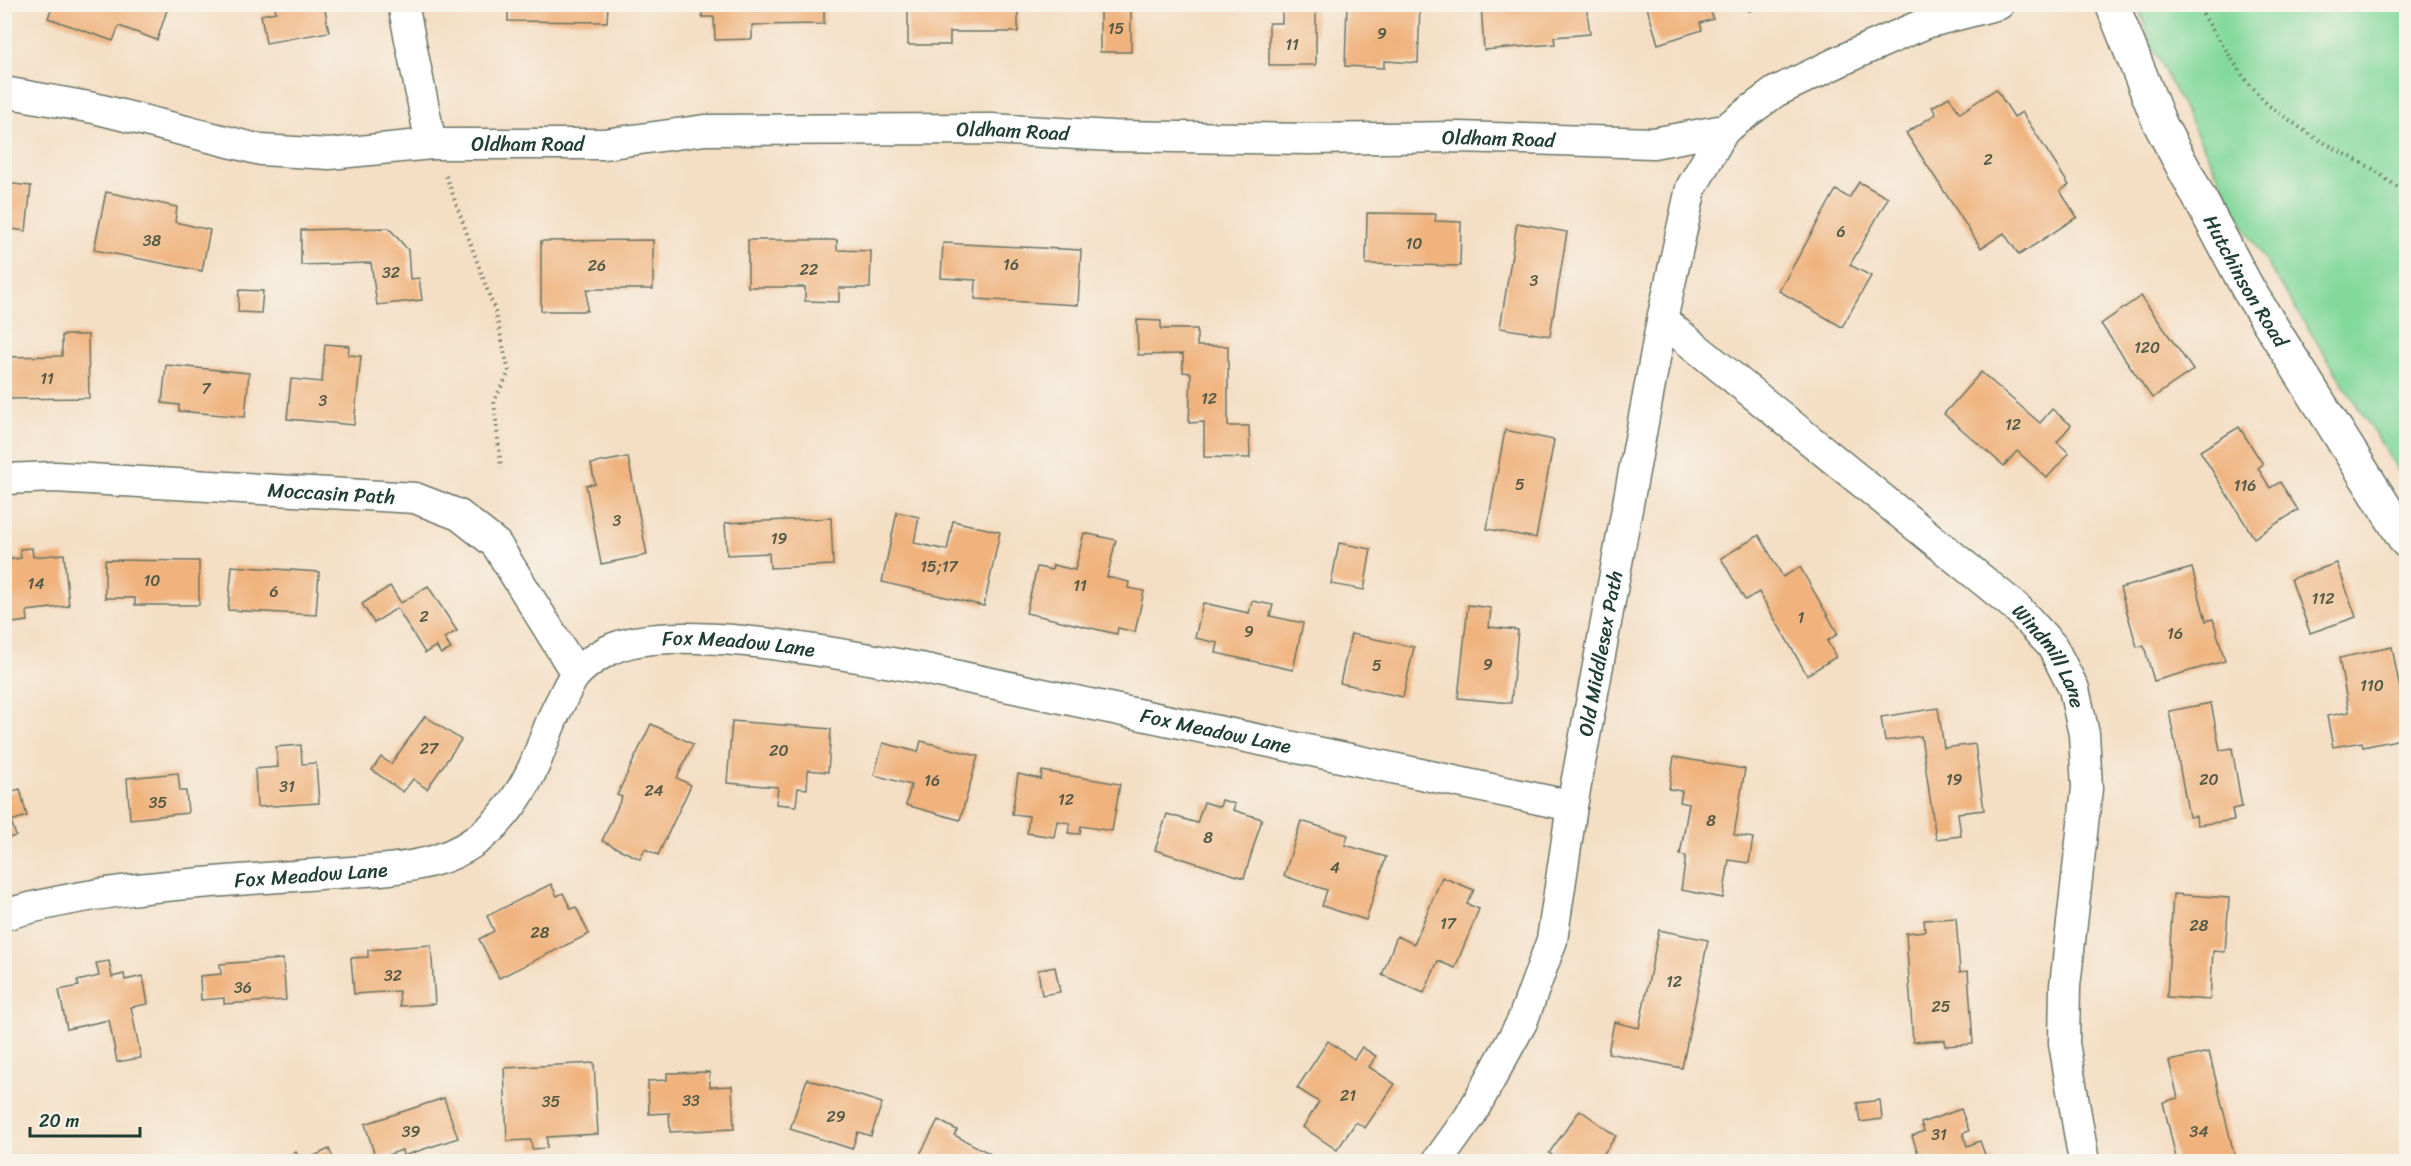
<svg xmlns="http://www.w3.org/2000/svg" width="2411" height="1166" viewBox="0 0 2411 1166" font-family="Sriracha,sans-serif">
<rect width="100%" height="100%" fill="#f7f3e8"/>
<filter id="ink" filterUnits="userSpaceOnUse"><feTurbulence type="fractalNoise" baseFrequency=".0167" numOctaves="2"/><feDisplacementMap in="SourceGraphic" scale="12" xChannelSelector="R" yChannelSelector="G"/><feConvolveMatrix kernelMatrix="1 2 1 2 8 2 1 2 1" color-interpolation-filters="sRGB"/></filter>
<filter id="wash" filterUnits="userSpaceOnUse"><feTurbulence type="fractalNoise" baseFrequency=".008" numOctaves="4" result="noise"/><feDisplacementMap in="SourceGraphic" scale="24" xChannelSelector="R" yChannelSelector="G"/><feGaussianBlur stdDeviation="1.35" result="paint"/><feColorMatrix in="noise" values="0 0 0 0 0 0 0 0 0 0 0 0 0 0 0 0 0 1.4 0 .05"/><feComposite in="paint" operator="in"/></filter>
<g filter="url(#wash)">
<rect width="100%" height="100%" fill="#f4dec4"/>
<polygon fill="#83d99c" stroke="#518b68" stroke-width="1.5" points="2138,5 2406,5 2406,483 2249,235 2151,45"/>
<g id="blocks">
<g fill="#f0b37e">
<polygon points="53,4 169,4 157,40 119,26 113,41 48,18"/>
<polygon points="274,4 324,4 329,32 266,43 261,15 276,12"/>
<polygon points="508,4 608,4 607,22 508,21"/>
<polygon points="702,4 824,4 824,24 752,25 752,39 715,40 714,17 702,17"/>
<polygon points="908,4 1018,4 1018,32 950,32 950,45 908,45"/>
<rect x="1100" y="4" width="31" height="48"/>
<polygon points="1282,4 1316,4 1316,65 1269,65 1269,23 1282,23"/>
<polygon points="1347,4 1420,4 1418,63 1384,61 1384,68 1345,66"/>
<polygon points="1481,4 1586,4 1590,34 1554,37 1555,44 1484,50"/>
<polygon points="1646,4 1734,4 1734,5 1711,12 1713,19 1700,23 1702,30 1658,44"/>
<polygon points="1747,4 1767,4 1767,5 1749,11"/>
<polygon points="1996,89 2014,117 2022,112 2069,185 2060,191 2077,217 2019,255 2004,233 1981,248 1906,133 1936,114 1932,107 1949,97 1960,113"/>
<polygon points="1859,182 1888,198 1850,265 1871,276 1842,327 1779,291 1836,190 1849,198"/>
<polygon points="4,183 31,186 26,231 4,228"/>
<polygon points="106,192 177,207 175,222 210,230 202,271 94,250"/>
<polygon points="1367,213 1436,214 1435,221 1461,222 1460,266 1366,264"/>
<polygon points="1517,223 1567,232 1550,336 1500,328"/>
<polygon points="389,228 408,250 410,279 419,278 422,300 377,305 371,263 301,265 301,230"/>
<polygon points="653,240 653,289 587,289 587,311 541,311 541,241"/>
<polygon points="748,240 837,240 837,250 871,251 870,288 839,288 839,302 805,301 805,287 748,287"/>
<polygon points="943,243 1081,250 1078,305 975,299 976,280 941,278"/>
<polygon points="239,290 263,291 261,313 238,312"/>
<polygon points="2141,296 2193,370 2152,398 2101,324"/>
<polygon points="1137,320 1161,321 1161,329 1197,329 1197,346 1228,346 1228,426 1249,426 1250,458 1204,457 1204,422 1189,423 1191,373 1183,372 1183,354 1138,355"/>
<polygon points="62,335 88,335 89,398 5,399 5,357 62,356"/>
<polygon points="325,344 349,346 348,355 361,356 354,425 287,419 291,379 322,382"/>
<polygon points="166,365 249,373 245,417 179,411 179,405 162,403"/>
<polygon points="1981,372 2040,423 2052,409 2071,425 2057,442 2069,453 2047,478 2017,451 2004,466 1944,414"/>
<polygon points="2239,427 2263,464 2258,468 2270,488 2280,482 2298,510 2254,538 2200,451"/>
<polygon points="1505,430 1554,440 1536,538 1487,529"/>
<polygon points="628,457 647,555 601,564 586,485 595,484 591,464"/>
<polygon points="897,512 919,517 914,543 947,550 953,521 1000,532 984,606 882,582"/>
<polygon points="831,518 833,565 770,568 769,553 727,555 725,523"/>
<polygon points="1084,533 1116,540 1107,577 1129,582 1128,588 1144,591 1135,632 1118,628 1117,634 1026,613 1037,567 1052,570 1053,565 1075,570"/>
<polygon points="1759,535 1783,577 1800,567 1838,634 1827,641 1836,657 1807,675 1759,592 1745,600 1721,558"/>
<polygon points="1339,543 1371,549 1364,590 1331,584"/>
<polygon points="32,548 33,557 64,554 69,606 27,611 28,621 4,624 4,560 21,558 20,549"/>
<polygon points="105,560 199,561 199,605 135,605 135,598 105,598"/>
<polygon points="2337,563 2356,617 2310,633 2291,579"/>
<polygon points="232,566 319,572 316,615 228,610"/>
<polygon points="2192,568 2206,621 2213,619 2225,661 2154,681 2144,646 2137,647 2120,588"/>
<polygon points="390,586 401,603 428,586 457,631 444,638 451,649 441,654 436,646 425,653 397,608 374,623 362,604"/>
<polygon points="1252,601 1273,605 1270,616 1303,623 1293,670 1216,653 1218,643 1195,638 1203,603 1249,613"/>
<polygon points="1468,605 1491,608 1489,627 1518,630 1511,703 1458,698"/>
<polygon points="1351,634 1414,647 1403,697 1340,683"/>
<polygon points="2392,647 2406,721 2406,738 2363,747 2362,742 2333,747 2327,716 2349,712 2339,658"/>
<polygon points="2211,703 2220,750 2232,748 2242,807 2232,809 2234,820 2197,825 2196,816 2189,817 2169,711"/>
<polygon points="1938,708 1944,748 1975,744 1984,810 1958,813 1961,836 1936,839 1921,736 1885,741 1881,717"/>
<polygon points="425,716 461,740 427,789 413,779 403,792 372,770 381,757 391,764"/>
<polygon points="732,721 831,729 828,772 808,770 807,789 798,788 796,806 776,804 778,787 727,783"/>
<polygon points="651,724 693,744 677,778 691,785 658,855 645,849 640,859 602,841 622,797 617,795"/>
<polygon points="921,741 978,756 960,820 906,805 911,785 874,775 883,743 918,752"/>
<polygon points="301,745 302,764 316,763 319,803 257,807 255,769 278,767 276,747"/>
<polygon points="1674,757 1745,769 1734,835 1753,838 1749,863 1729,860 1723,898 1681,890 1686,856 1680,855 1689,804 1680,802 1682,791 1669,789"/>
<polygon points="1042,771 1120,784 1112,831 1081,826 1080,834 1068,833 1070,823 1057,821 1054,837 1027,833 1029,816 1012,814 1018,774 1041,779"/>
<polygon points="178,773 180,791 186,791 188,813 130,819 127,778"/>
<polygon points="20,789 27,816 11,821 16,836 4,839 4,794"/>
<polygon points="1222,800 1235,804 1233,810 1262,819 1244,878 1155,850 1167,814 1197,823 1204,802 1220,807"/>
<polygon points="1301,821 1348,835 1345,845 1386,857 1366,920 1322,906 1327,890 1284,876"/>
<polygon points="1442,877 1474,890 1467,904 1479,909 1455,968 1438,961 1424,993 1382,975 1397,936 1414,944"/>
<polygon points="551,884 557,896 563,893 571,909 576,907 589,934 499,978 479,939 494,931 487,916"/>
<polygon points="2173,894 2229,898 2225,952 2213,951 2210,1000 2167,997"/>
<polygon points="1956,918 1960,972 1968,971 1973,1044 1945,1046 1945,1040 1913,1042 1906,933 1925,931 1924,920"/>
<polygon points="1659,930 1708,940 1682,1068 1608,1053 1614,1022 1639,1028"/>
<polygon points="431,945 435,1004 400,1006 399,991 354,994 351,958 368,957 368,950"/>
<polygon points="283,959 286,1000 224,1004 224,998 201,1000 200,976 221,974 220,964"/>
<polygon points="109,961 112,977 124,974 125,980 143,976 148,1004 131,1007 141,1058 117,1062 109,1020 67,1029 59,990 79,986 77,981 99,976 96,963"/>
<polygon points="1055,967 1060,992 1042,995 1038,970"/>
<polygon points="1328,1041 1354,1059 1362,1047 1376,1056 1369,1067 1395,1084 1365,1128 1356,1122 1337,1150 1303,1127 1319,1102 1297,1088"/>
<polygon points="2209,1052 2236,1162 2177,1162 2163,1102 2178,1098 2169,1061"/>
<polygon points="594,1063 598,1134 547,1137 547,1148 532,1149 531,1140 507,1141 504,1068"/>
<polygon points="709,1072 710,1087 732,1086 734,1129 670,1132 669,1113 649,1114 648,1081 667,1080 667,1073"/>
<polygon points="807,1079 882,1103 871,1136 858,1132 852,1149 790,1129"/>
<polygon points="444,1098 458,1138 403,1156 402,1150 376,1159 365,1124"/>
<polygon points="1880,1100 1882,1119 1860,1122 1857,1103"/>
<polygon points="1961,1109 1969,1131 1963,1133 1967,1146 1980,1141 1987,1160 1993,1158 1994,1162 1934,1162 1933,1158 1921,1162 1912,1136 1924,1131 1921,1123"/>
<polygon points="1580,1110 1616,1136 1598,1162 1553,1162 1556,1158 1549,1153"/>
<polygon points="938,1120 957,1130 954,1135 995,1156 992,1162 916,1162"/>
<polygon points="5,1149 8,1158 13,1156 15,1162 4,1162"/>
<polygon points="329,1149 335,1162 301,1162"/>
<polygon points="296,1152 300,1162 273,1162 273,1161"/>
</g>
</g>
</g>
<g filter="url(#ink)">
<use href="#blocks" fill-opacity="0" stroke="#6a7566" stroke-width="1.5"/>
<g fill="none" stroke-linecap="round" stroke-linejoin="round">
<defs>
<g id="minor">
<polyline points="403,4 431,144"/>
<path id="s1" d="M4,92l90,16 167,42 68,4 102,-10h173l101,-14 287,-1 120,7 196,3 150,-2 195,6 71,-13 51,-38 82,-39 69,-30 73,-19"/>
<path id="s2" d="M1662,320l355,288 35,38 22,43 10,45 3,54 -22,198 -1,57 20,119"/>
<path id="s3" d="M4,479l51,-2 360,21 44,17 37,29 80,129"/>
<path id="s4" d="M4,915c99,-29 202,-32 303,-40 43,-4 89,-3 129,-15 47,-14 78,-51 98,-94 9,-21 15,-43 26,-63 5,-9 10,-24 18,-31 8,-8 20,-16 29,-21 60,-33 243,5 313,17l652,138"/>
<path id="s5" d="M1437,1162l33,-46 52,-94 30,-82 20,-134 90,-486 29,-132 33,-58"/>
</g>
<g id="tertiary">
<path id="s6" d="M2112,4l48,120 88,165 158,252"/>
</g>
</defs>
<use href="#minor" stroke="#6a7566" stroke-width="33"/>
<use href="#tertiary" stroke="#6a7566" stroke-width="36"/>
<g stroke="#6a7566" stroke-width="4" stroke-dasharray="1.5 4.5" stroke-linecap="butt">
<polyline points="2196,4 2245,79 2268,105 2312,136 2373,169 2406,194"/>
<polyline points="446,176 495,311 509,372 494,401 501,468"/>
</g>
<use href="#minor" stroke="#fff" stroke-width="30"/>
<use href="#tertiary" stroke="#fff" stroke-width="33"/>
</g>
</g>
<g text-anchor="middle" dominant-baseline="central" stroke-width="4.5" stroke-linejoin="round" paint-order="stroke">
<g font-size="16" fill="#535a46">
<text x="1116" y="28">15</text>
<text x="1382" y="33">9</text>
<text x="1292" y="44">11</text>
<text x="1988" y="159">2</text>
<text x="1841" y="231">6</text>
<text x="152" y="240">38</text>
<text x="1414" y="243">10</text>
<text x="1011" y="264">16</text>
<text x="597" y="265">26</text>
<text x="809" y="269">22</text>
<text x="391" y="272">32</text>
<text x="1534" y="280">3</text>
<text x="2147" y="347">120</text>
<text x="47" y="378">11</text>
<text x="206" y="388">7</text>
<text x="1209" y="398">12</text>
<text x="323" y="400">3</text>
<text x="2013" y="424">12</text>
<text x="1520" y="484">5</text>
<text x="2245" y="485">116</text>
<text x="617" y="520">3</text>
<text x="779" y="538">19</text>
<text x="939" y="566">15;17</text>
<text x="152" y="580">10</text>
<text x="36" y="583">14</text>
<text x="1080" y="585">11</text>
<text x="274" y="591">6</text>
<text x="2323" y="598">112</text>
<text x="424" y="616">2</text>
<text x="1801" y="617">1</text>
<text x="1249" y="631">9</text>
<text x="2175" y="633">16</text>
<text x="1488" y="664">9</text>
<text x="1377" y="665">5</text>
<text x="2372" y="685">110</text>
<text x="429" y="748">27</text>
<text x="779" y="750">20</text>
<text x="1954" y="779">19</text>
<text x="2209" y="779">20</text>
<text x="932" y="780">16</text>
<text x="287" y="786">31</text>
<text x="654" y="790">24</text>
<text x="1066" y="799">12</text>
<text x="158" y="802">35</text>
<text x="1711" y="820">8</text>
<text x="1208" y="837">8</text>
<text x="1335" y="867">4</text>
<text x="1448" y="923">17</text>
<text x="2199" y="925">28</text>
<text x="540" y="932">28</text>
<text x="393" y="975">32</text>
<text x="1674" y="981">12</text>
<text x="243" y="987">36</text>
<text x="1941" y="1006">25</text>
<text x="1348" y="1095">21</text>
<text x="691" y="1100">33</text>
<text x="551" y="1101">35</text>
<text x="836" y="1116">29</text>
<text x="411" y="1131">39</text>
<text x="2199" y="1131">34</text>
<text x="1939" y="1134">31</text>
</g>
<g font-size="20" fill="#1f3d34" stroke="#f7f3e8">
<text stroke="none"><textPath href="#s1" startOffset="1017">Oldham Road</textPath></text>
<text stroke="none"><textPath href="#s1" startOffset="1503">Oldham Road</textPath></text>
<text stroke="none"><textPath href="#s1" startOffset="531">Oldham Road</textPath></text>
<text stroke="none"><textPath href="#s6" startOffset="308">Hutchinson Road</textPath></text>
<text stroke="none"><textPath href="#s3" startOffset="328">Moccasin Path</textPath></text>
<text stroke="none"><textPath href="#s4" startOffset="850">Fox Meadow Lane</textPath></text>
<text stroke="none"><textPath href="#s5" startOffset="542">Old Middlesex Path</textPath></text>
<text stroke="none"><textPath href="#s2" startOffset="516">Windmill Lane</textPath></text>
<text stroke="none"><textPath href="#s4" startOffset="1336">Fox Meadow Lane</textPath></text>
<text stroke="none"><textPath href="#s4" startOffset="310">Fox Meadow Lane</textPath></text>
</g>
</g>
<rect width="2411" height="1166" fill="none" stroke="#f7f3e8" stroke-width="24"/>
<path d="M30 1127v9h110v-9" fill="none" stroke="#1f3d34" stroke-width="3"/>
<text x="39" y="1127" font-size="18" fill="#1f3d34" stroke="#f7f3e8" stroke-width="4.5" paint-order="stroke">20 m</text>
</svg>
